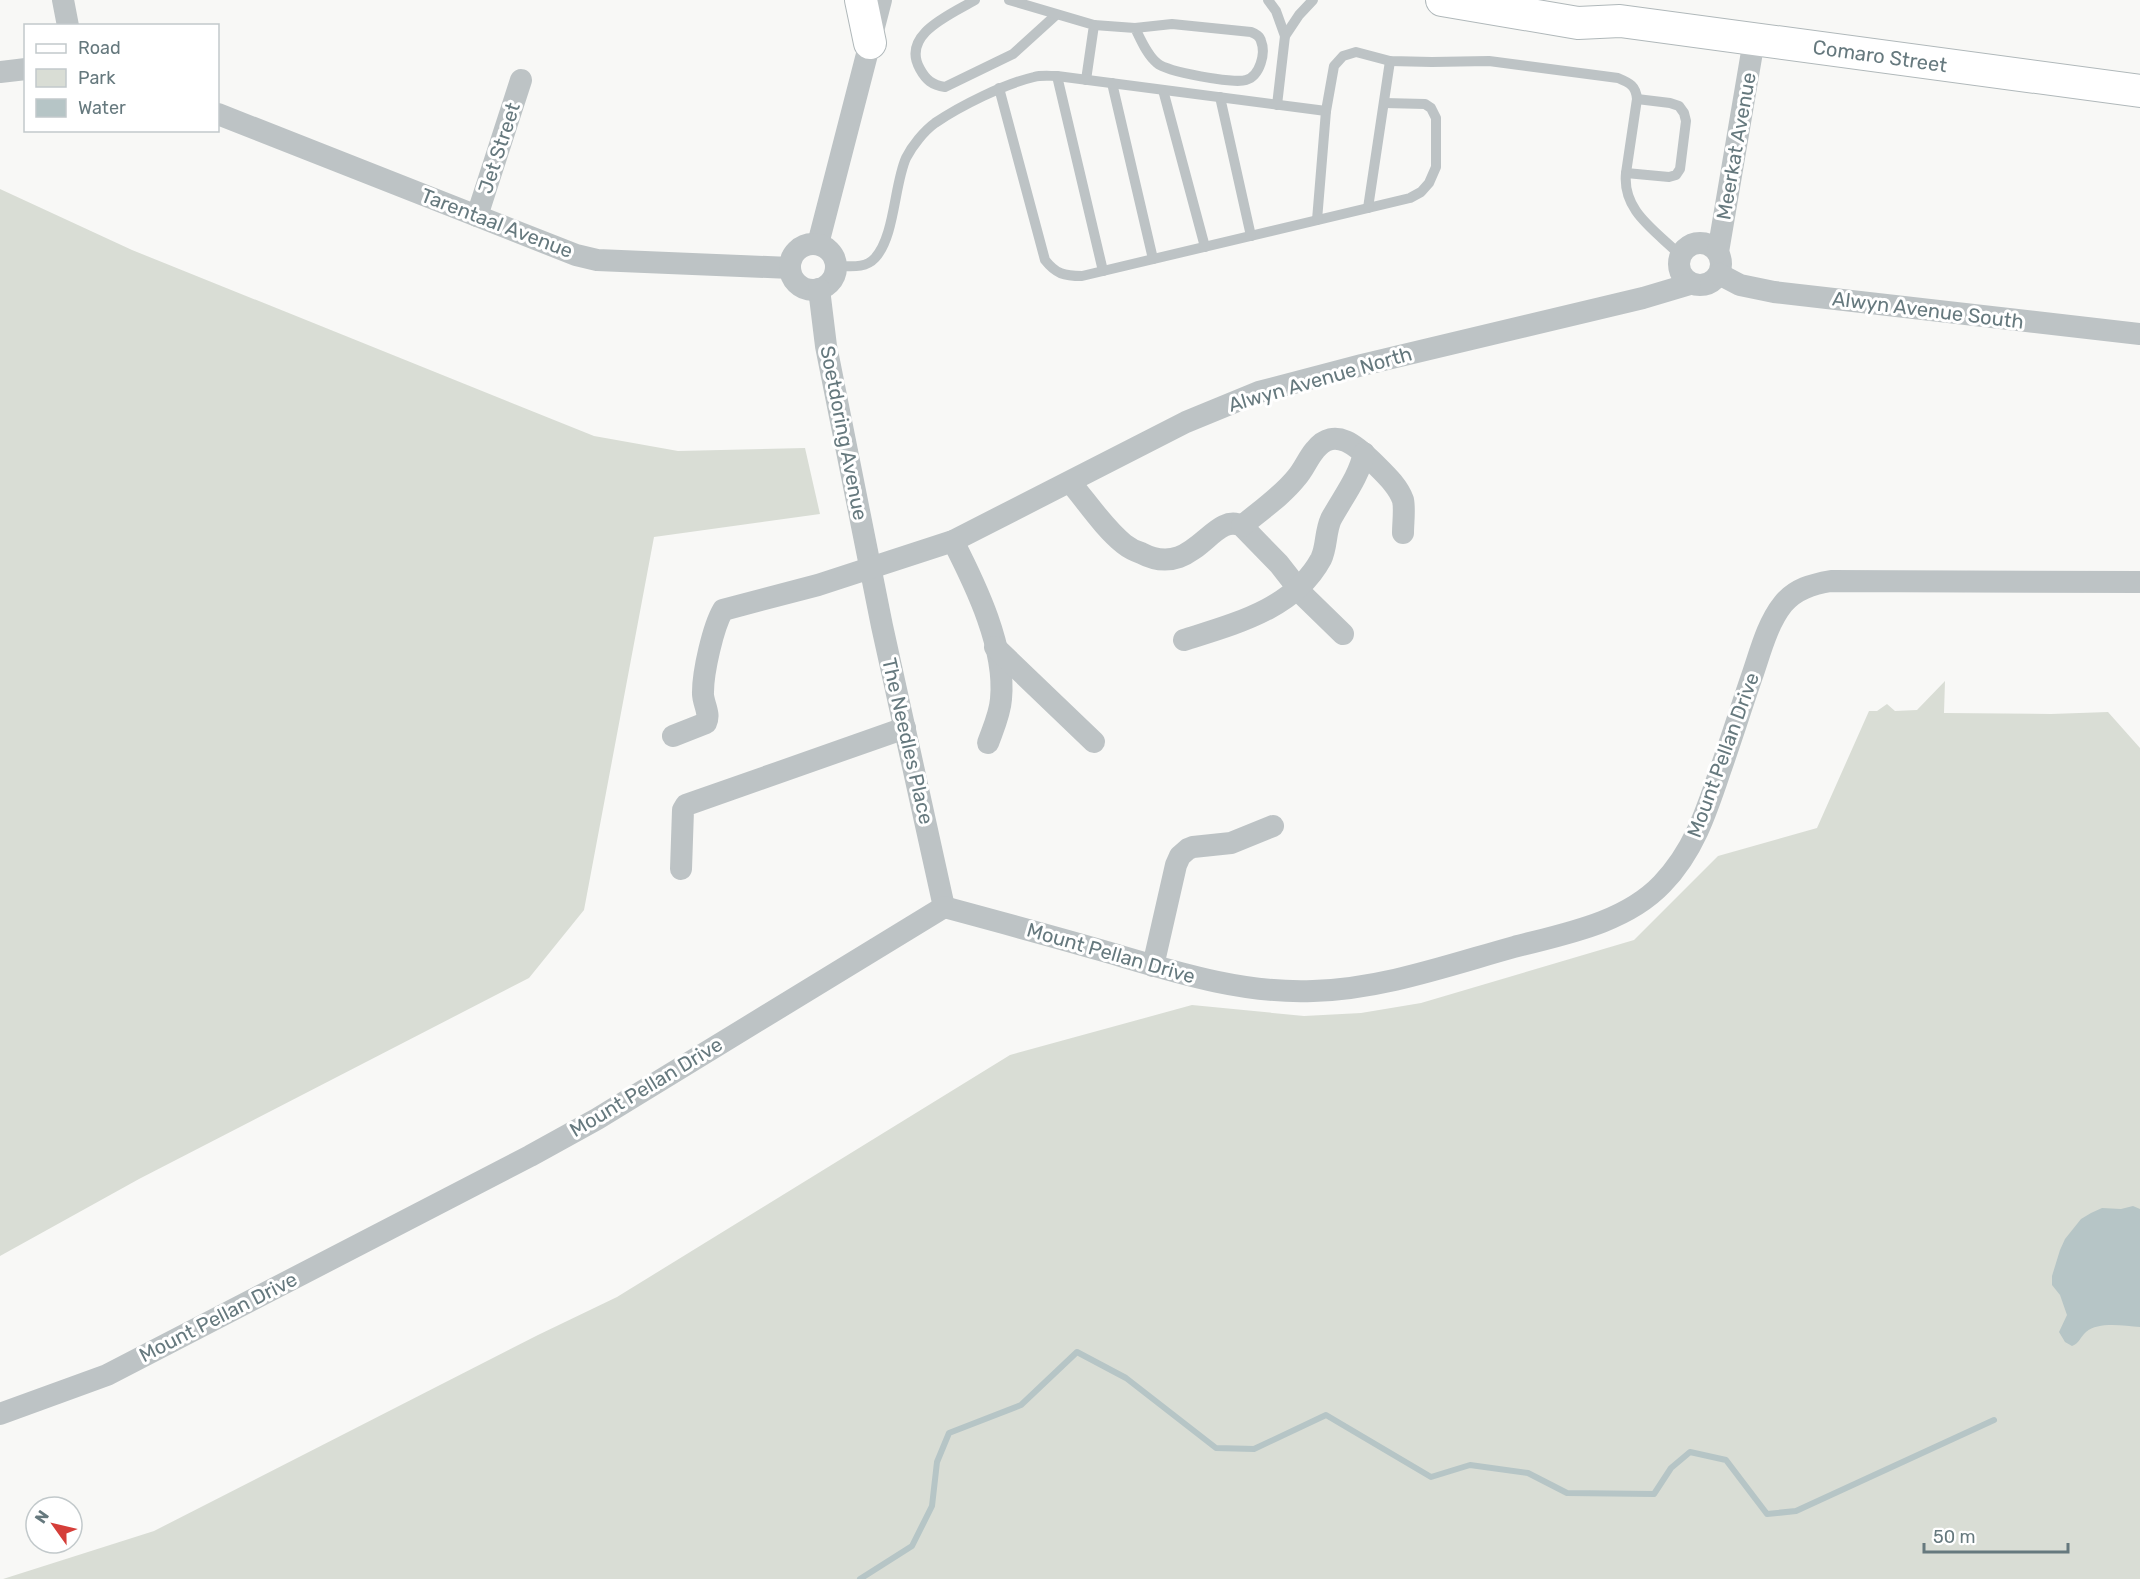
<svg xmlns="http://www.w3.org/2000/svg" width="2140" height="1579" viewBox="0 0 2140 1579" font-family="Rubik,sans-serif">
<rect width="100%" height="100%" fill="#f8f8f6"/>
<g fill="#d9ddd5">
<polygon points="0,189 132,250 594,436 678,451 805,448 820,514 654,537 584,910 529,978 139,1179 0,1256"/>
<polygon points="1945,681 1944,713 2051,714 2108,712 2140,748 2140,1579 3,1579 154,1531 538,1335 617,1297 1010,1055 1192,1005 1304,1016 1361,1013 1421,1003 1634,940 1718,856 1817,828 1869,711 1877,711 1887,704 1895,711 1917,710"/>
</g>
<path fill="#b6c5c6" d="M2133,1206l7,3v118c-16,-1 -41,-6 -54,5 -6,5 -6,11 -14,14l-7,-4 -6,-10 8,-17 -7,-20 -8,-10v-9l8,-26 5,-11 16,-20 10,-6 11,-5 19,1z"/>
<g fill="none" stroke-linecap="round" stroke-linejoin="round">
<polyline stroke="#b6c5c6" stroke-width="6" points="860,1579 912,1546 932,1506 937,1462 949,1433 1021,1405 1077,1352 1126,1378 1216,1448 1254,1449 1326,1415 1431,1477 1470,1465 1528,1473 1567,1493 1654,1494 1671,1468 1690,1452 1726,1460 1767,1514 1796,1511 1994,1420"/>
<defs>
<g id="secondary">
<polyline points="861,0 870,43"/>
<polyline points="1442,0 1578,23 1620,21 2140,91"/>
</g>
</defs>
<use href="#secondary" stroke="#b0b8ba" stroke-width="34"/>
<g stroke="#bdc3c5" stroke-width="10">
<path d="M975,0c-23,14 -75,34 -55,69 6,11 12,16 25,18l68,-33 43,-39"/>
<polyline points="1009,0 1094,25 1086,80"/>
<polyline points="1268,0 1276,11 1285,36"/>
<path d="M1094,25l41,3 37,-4 79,8c5,2 9,4 10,9 5,12 -1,35 -15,39 -12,4 -79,-8 -89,-17 -10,-8 -16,-23 -22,-35"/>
<polyline points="1057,76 1103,271"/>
<polyline points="1112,83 1153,259"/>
<path d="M999,88l46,172c11,14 19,16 37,16l328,-78 11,-6 8,-9 7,-16v-49l-5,-10 -6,-4 -41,-1"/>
<polyline points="1163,90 1205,247"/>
<polyline points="1220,97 1251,236"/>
<polyline points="1277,105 1285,36 1299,15 1313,0"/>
<polyline points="1626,173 1669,177 1676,175 1680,169 1686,121 1684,113 1679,106 1670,103 1637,99"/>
<polyline points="1368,208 1390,61"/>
<polyline points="1317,220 1326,111"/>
<path d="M836,266c14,0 29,3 39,-8 20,-22 19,-73 31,-100 6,-12 18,-27 29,-35 25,-17 69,-39 99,-46 7,-2 15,-1 23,-1l269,35 8,-45 9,-10 13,-4 34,9 42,1 57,-1 129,17c12,5 18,8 19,21l-11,74c-4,38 29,57 54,82"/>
</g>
<g stroke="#bdc3c5" stroke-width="22">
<polyline points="63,0 68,26"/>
<polyline points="0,72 26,69"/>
<polyline points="218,114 576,255 597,260 790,268"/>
<polyline points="477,216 521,80"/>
<circle cx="1700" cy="264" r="21"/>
<polyline points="818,244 881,0"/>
<circle cx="813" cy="267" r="23"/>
<polyline points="1718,252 1754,40"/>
<polyline points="1719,274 1740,285 1774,292 2140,334"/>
<polyline points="819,289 826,346 882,626 944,907"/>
<path d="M1070,482c17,20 34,46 54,62 5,4 11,7 17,9 53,28 71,-43 101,-27l37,38 25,32 39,38"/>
<path d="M1242,526c19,-16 40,-30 55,-49 7,-8 11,-19 18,-27 20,-25 43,-3 60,14 11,11 23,22 28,36 2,9 0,23 0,33"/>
<path d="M953,541c23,45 53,107 48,158 -1,15 -8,30 -13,44"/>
<path d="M1184,640c50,-16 110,-31 137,-81 6,-12 4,-27 10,-40 12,-22 28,-42 33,-66"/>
<polyline points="995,647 1094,742"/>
<path d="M673,736l33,-13c5,-10 -4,-21 -3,-31 0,-20 10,-65 20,-82l95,-25 135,-44 233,-119 73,-30 103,-27 281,-67 47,-14"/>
<polyline points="681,869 683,810 686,805 905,728"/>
<polyline points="1153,966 1176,865 1180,856 1188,849 1193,847 1231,843 1273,826"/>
<path d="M0,1414l107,-39 423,-219 67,-37 347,-212c52,14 104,28 156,43 69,20 140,44 213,41 69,-2 136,-26 201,-44 50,-13 111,-24 148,-63 31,-32 44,-71 58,-113 11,-31 21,-63 32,-95 8,-23 15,-52 31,-72 12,-15 30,-20 48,-23l309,1"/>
</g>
<use href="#secondary" stroke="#fff" stroke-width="32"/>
</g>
<g text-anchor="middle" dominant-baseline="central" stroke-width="6" stroke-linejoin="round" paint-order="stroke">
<g font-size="20" fill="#66797e" stroke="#fff">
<text transform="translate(1880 56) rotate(8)">Comaro Street</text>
<text transform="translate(1736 146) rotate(-80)">Meerkat Avenue</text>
<text transform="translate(499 148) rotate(-72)">Jet Street</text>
<text transform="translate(497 223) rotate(21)">Tarentaal Avenue</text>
<text transform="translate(1928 310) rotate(7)">Alwyn Avenue South</text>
<text transform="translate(1320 379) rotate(-16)">Alwyn Avenue North</text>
<text transform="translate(844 433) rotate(79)">Soetdoring Avenue</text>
<text transform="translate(908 741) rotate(77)">The Needles Place</text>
<text transform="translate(1723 755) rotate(-70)">Mount Pellan Drive</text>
<text transform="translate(1111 953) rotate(16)">Mount Pellan Drive</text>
<text transform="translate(646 1087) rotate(-31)">Mount Pellan Drive</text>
<text transform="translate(218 1317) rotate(-27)">Mount Pellan Drive</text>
</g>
</g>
<rect x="24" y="24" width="195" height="108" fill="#ffffff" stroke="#c2c9cb" stroke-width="1.5"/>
<rect x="36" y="44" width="30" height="9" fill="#ffffff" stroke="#c2c9cb" stroke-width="1.5"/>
<text x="78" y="54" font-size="18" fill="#66797e">Road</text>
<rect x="36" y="69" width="30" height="18" fill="#d9ddd5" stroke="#c2c9cb" stroke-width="1.5"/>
<text x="78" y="84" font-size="18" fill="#66797e">Park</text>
<rect x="36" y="99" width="30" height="18" fill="#b6c5c6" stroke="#c2c9cb" stroke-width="1.5"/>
<text x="78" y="114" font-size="18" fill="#66797e">Water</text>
<g transform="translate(54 1525) rotate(304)"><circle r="28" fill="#ffffff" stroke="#c2c9cb" stroke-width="1.5"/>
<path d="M0-4.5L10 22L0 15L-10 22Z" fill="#d53e39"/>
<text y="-9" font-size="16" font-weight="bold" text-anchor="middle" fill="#66797e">N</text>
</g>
<path d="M1924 1543v9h144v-9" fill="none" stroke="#66797e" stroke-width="3"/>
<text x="1933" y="1543" font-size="18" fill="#66797e" stroke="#ffffff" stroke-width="4.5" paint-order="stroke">50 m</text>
</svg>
